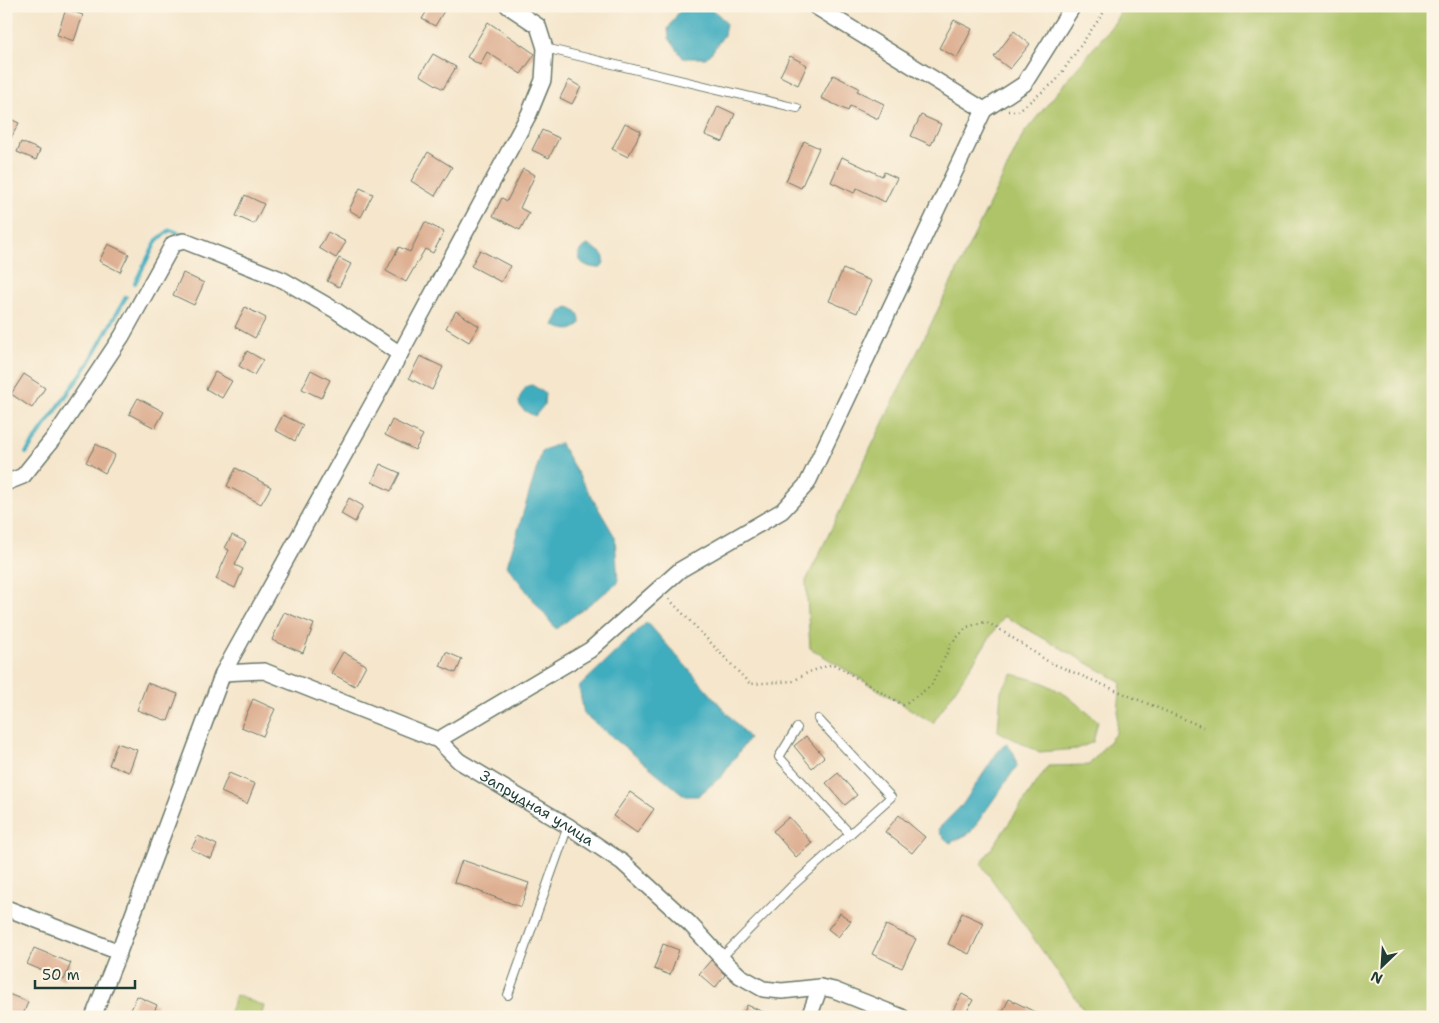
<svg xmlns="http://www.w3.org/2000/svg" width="1439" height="1023" viewBox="0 0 1439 1023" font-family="'Shantell Sans',sans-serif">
<rect width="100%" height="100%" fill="#fcf5e5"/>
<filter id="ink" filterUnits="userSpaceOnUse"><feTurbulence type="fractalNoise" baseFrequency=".02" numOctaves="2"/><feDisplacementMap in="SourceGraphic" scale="10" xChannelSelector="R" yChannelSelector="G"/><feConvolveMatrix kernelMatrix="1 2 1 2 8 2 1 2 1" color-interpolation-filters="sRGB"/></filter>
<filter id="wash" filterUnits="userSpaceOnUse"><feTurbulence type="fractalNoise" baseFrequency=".0096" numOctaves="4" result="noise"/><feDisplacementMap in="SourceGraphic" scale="20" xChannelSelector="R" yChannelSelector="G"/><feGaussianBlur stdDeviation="1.12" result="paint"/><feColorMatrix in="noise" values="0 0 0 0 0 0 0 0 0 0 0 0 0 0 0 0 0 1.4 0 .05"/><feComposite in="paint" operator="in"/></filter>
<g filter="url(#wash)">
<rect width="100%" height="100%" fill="#f5e6cc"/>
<g fill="#afc469" stroke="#67804e">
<polygon points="1123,6 1433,6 1433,1017 1089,1017 981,864 1048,766 1089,765 1116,733 1121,682 1004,616 933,723 810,648 806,581 1024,133 1115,22"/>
<polygon points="1012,674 1042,682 1066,695 1098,721 1093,742 1077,749 1039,752 998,731 1001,691"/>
<polygon points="236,995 264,1006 261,1017 228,1017"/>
</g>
<g fill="#41adbf" stroke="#30757a">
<path d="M685,6c21,0 27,0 41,17l-2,12 -12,17 -6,6h-23l-14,-20 -1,-9 10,-16z"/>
<path d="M587,245c11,5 23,10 14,23 -16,1 -32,-10 -14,-23z"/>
<path d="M568,307c10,3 12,7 12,17 -8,9 -15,6 -26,2 3,-8 5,-16 14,-19z"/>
<path d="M532,385l13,8 -1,12 -9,11c-19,-8 -20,-14 -8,-30z"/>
<polygon points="560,443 615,537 618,583 556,629 507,566 542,451"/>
<polygon points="647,622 749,738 722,776 698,796 685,796 584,714 579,687"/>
<polygon points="1006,743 1014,753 1017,766 970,833 950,843 941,835 938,829 963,804 997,753"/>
</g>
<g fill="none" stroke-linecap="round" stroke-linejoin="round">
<g stroke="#41adbf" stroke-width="4">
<polyline points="135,283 157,240 170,230 185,235"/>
<polyline points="26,453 89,363 126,297"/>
<polyline points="6,454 11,459"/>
</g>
</g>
<g id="blocks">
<g fill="#deb093">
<polygon points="430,6 447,6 435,26 422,19"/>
<polygon points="66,9 83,15 74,41 57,35"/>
<polygon points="954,20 972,29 957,58 939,48"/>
<polygon points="488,22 535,54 521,74 487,52 480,65 467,57"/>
<polygon points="1014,31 1030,44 1010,69 994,57"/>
<polygon points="433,54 456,67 443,89 420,75"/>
<polygon points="790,56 807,65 798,85 780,76"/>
<polygon points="833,75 859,88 857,91 884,104 878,119 850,106 848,111 821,98"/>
<polygon points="569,80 581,87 572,104 560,98"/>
<polygon points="718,106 735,114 723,142 705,135"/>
<polygon points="921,115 941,124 931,145 911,136"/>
<polygon points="6,117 19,123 6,147"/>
<polygon points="625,123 641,131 628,157 612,149"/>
<polygon points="542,130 559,138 549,158 532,150"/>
<polygon points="804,141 819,148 801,188 786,181"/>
<polygon points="21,142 40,150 36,160 17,152"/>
<polygon points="428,152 452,167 435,196 411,181"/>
<polygon points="842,157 882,176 884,172 897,178 885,202 857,188 854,193 831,182"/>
<polygon points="523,169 535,175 520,208 529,213 520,230 493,216 502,198 507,201"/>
<polygon points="360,188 373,194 361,217 349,210"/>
<polygon points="245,195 264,204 254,224 236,216"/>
<polygon points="425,222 444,232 433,253 425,249 406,282 386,271 399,247 410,252"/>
<polygon points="328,232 346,242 336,258 319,248"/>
<polygon points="108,244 129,254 120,272 99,261"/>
<polygon points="480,250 510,266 501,282 471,266"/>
<polygon points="339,258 351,264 339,287 327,281"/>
<polygon points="843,269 871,281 857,313 829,301"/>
<polygon points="183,273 204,283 194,305 173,295"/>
<polygon points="245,307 266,318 255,338 235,327"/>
<polygon points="456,311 479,326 469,342 446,328"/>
<polygon points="247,351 263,360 254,375 239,366"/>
<polygon points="420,356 443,367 432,390 409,378"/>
<polygon points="311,370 330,380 321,398 302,389"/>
<polygon points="215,372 232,381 222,398 206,389"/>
<polygon points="24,374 45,388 32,408 11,394"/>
<polygon points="138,398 164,412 155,428 129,414"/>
<polygon points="283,415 303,425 295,441 275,430"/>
<polygon points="392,420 423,435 415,450 385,435"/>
<polygon points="96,444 115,455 105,473 86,462"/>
<polygon points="380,464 400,473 391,491 372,482"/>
<polygon points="236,468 271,487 261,504 227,486"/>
<polygon points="349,498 363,506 355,522 341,514"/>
<polygon points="232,535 246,542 235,565 243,569 235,588 216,579 229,550 225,548"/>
<polygon points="284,612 314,624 303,653 272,640"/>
<polygon points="343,652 366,665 355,686 331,673"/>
<polygon points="446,652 462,659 456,673 440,666"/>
<polygon points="147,683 178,694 168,721 137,710"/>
<polygon points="253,699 275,709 263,736 241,727"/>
<polygon points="806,736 824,757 812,768 794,746"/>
<polygon points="117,743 137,750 129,772 109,765"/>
<polygon points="229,773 255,784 247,804 221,792"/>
<polygon points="838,773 857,795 845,805 826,783"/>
<polygon points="630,792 654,809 637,833 613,816"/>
<polygon points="899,815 925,837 912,853 885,832"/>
<polygon points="789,817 812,843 796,857 773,831"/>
<polygon points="198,836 217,845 211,859 191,849"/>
<polygon points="462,860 529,883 521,907 454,882"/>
<polygon points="840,913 851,921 838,937 828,929"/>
<polygon points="962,913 984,923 969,954 948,944"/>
<polygon points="886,925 916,939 902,968 872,954"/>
<polygon points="663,944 679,950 670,975 654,969"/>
<polygon points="34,948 71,963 64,980 27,964"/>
<polygon points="711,960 725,975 715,988 699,974"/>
<polygon points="6,993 28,1002 22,1017 13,1017 6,1014"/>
<polygon points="962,994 973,1000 964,1017 949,1017"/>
<polygon points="137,996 157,1005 152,1017 128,1017"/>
<polygon points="1009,999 1045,1017 1000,1017"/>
<polygon points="747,1005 775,1017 742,1017"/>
</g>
</g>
</g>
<g filter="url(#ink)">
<use href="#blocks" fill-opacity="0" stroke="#6a7869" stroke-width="1"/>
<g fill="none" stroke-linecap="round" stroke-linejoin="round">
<defs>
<g id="lane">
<polyline points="545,48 797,108"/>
<polyline points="797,728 779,757 850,834"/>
<polyline points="721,958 791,887 891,797 818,719"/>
<polyline points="508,995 568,826"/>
</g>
<g id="street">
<polyline points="984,110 1024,84 1073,6"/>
<polyline points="6,481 8,482 23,476 56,435 122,336 173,244 184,241 283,280 335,310 400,354"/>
<path id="s1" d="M223,673l41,-2 174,69 21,21 109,65 54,36 68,62 38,41 12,11 23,13 19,2 38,-4 14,3 68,27"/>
<polyline points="438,740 590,650 680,570 782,511 807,484 984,110 815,6"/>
<polyline points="6,908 119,952 223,673 400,354 529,114 543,80 545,48 538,26 508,6"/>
<polyline points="93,1017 119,952"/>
<polyline points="809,1017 820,987"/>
</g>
</defs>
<use href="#lane" stroke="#6a7869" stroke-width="10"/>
<use href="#street" stroke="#6a7869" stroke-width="18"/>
<g stroke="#6a7869" stroke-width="2.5" stroke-dasharray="1 4" stroke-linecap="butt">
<polyline points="6,99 15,95"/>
<polyline points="1008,111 1018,111 1056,81 1108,6"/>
<polyline points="669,599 750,684 793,681 809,672 833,664 903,705 931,686 951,644 967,627 985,622 996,627 1049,662 1203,727"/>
</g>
<use href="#lane" stroke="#fff" stroke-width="8"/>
<use href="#street" stroke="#fff" stroke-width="15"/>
</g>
</g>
<g text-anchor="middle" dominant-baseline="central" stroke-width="4" stroke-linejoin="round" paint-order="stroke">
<g font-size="15" fill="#1f3d34" stroke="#fcf5e5">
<text stroke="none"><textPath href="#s1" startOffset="349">Запрудная улица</textPath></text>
</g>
</g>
<rect width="1439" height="1023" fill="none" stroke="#fcf5e5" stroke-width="25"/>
<g transform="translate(1382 966) rotate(205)" stroke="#fcf5e5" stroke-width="4" paint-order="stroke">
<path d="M0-4L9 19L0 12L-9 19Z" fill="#1f3d34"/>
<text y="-8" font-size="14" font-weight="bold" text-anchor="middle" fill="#1f3d34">N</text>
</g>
<path d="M35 980v8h100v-8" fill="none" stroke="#1f3d34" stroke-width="2.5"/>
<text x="42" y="980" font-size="15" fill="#1f3d34" stroke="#fcf5e5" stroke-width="4" paint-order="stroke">50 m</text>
</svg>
